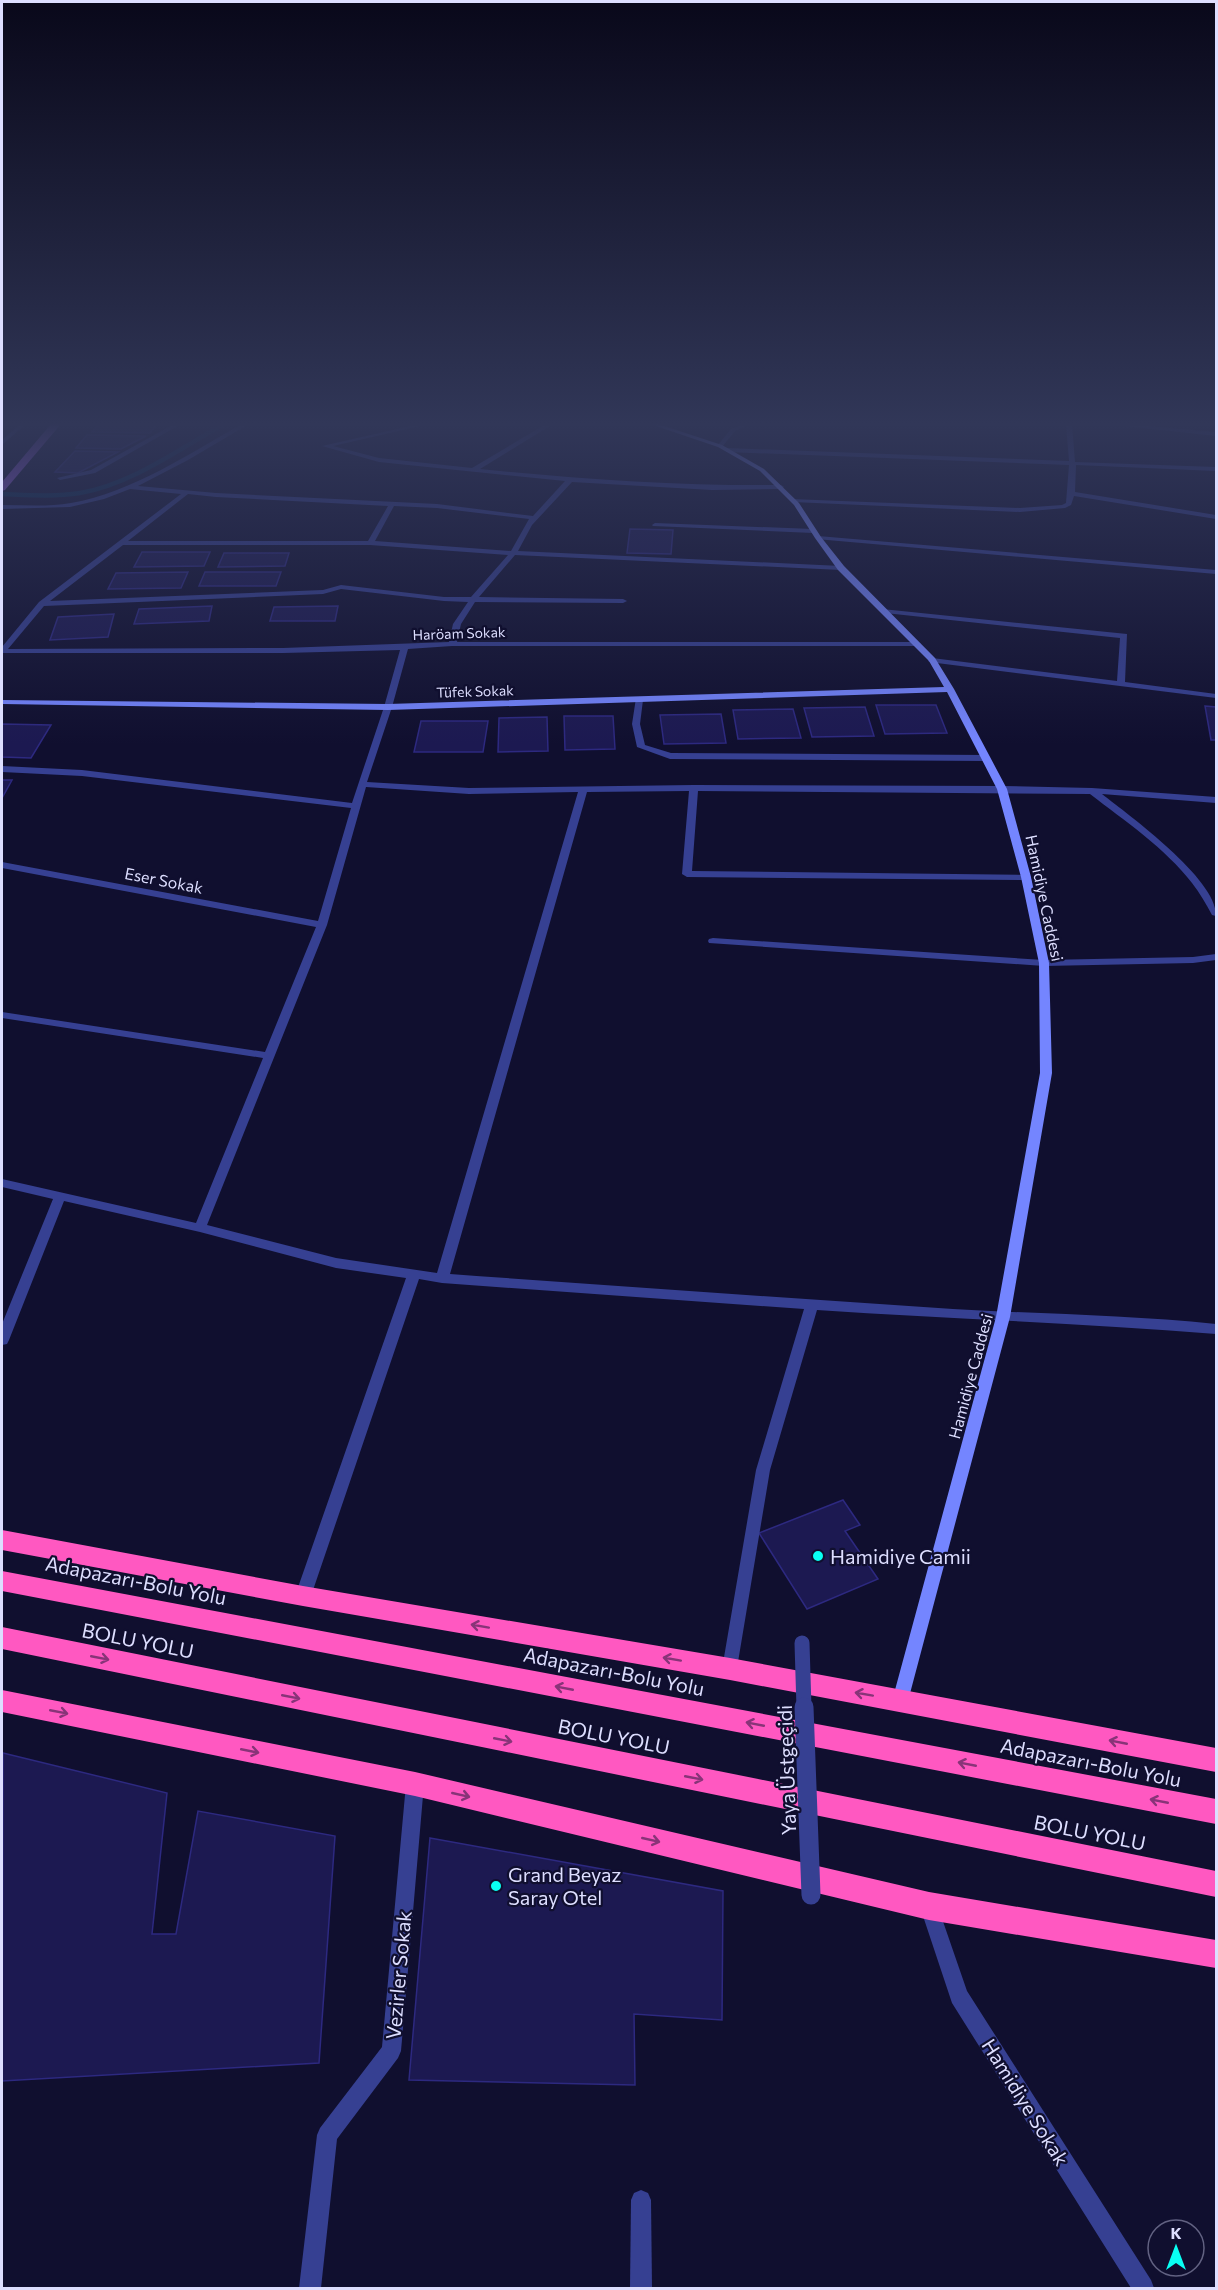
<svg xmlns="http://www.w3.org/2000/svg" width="1218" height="2290" viewBox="0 0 1218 2290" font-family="Commissioner,sans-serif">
<rect width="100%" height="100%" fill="#100f2f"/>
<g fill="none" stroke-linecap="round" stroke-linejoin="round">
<path stroke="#052c51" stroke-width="4.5" d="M2,494c26,1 52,3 78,-1 52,-9 99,-44 144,-69"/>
</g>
<g fill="#1c1951" stroke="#2d2980" stroke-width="1.5">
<polygon points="99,424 157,424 150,433 92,432"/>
<polygon points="87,435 146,436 121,449 76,448"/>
<polygon points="75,451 118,452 78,473 55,472"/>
<polygon points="630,529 673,530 671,554 627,553"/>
<polygon points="142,552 210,552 204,566 134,567"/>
<polygon points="224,553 289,553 285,566 218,567"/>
<polygon points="188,572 181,588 108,589 116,573"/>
<polygon points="205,572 281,572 276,586 199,586"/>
<polygon points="212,606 209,621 134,624 139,609"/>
<polygon points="338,606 335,621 270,621 274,607"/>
<polygon points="114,614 108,637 50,640 58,617"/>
<polygon points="876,705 936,705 947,733 885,734"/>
<polygon points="1205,706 1216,707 1216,740 1211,740"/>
<polygon points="865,707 874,736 812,737 804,708"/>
<polygon points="793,709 801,738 738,739 733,710"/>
<polygon points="721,714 726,743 664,744 660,715"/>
<polygon points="564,716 613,716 615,749 565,750"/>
<polygon points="547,717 548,751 498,752 499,718"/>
<polygon points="421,721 488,721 483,752 414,752"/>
<polygon points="2,724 51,725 31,758 2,757"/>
<polygon points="2,780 12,780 2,798"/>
<polygon points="843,1500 860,1525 845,1531 878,1579 807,1609 759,1533"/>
<polygon points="3,1753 167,1793 152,1934 176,1934 198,1811 335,1836 319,2063 2,2081"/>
<polygon points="430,1838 723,1891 722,2020 634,2014 635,2085 409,2080"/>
</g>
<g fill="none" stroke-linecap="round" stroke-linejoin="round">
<g fill="#364092" fill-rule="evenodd">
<polygon points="20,424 26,424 2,445 2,440"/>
<polygon points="174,424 181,424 95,473 60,480 57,478 91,470"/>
<path d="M242,424h7l-61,36 -50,26 78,7 221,11 96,12 32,-35 -186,-19 -57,-16 97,-22h10l-96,22 46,12 93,10 74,-44h7l-73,45c100,10 200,17 301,16l3,2 -3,2 -69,1 -140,-8 -40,43 -14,26 323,15 4,2 -4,2 -326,-15 -36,42 144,2 4,2 -4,2 -148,-1 -14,22 -4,18h460l4,2 -4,2h-465l-44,3 -16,58 -25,75 102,6 225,-3 308,1 90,2 124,9v6l-114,-9c28,22 116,86 114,122l-4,-1c-6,-11 -12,-22 -20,-32 -27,-35 -67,-62 -102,-89l-392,-3 -6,80 337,4v4l-3,1 -339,-3 -5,-3 7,-83 -102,1 -137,482c168,12 335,24 503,35 88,5 176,6 263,15v10c-133,-11 -266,-15 -399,-24l-47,160 -34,204 -6,2 -6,-2 -2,-5 34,-199 48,-161 -362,-26 -23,-4 -108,317 -2,5 -6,2 -6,-2 -2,-5 111,-318 -70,-10 -136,-36 -136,-31 -55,139 -2,4 -5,1v-21l51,-125 -51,-12v-8l194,44 67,-165 -261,-40v-6l263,40 51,-125 -314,-59v-6l316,59 33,-113 -269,-32 -80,-4v-6l80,4 270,33 32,-96 16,-57 -117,3h-281v-6l37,-45 142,-108 -51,-5 -26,10 -34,8 -68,2v-4c23,0 46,2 69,-2 62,-11 117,-49 171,-79zM188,494l28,3 172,9 -20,35h-240zM394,506l43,2 92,11 -18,32 -136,-10zM123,545h247l138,10 -37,42h-27l-103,-12 -18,5 -273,11zM341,589l103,12 24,1 -15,22 -4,18 -166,6 -275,1 36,-43 279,-12zM366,787l103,7 109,-2 -141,481 -101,-15 -129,-33 120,-300z"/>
<polygon points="743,424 750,424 735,431 722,447 718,447 718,445 731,429"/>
<polygon points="1066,424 1072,424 1075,462 1216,467 1216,471 1076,465 1075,492 1216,515 1216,519 1074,496 1071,505 1065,508 1020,512 793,502 791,501 791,499 1020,508 1062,505 1066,503 1069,465 727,452 724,450 727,448 1069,461"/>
<polygon points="1106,424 1125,424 1216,432 1216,436"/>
<polygon points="655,523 813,529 816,531 813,533 653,526 652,525"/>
<polygon points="818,536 1216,570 1216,574 816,539 816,537"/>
<polygon points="882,609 1127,634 1125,682 1216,694 1216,698 929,662 928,660 932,658 1117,681 1120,638 885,613 882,613"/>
<polygon points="636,698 643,700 640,724 645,745 671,753 986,755 990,758 986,761 670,759 637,747 632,724"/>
<polygon points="713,938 1044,960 1193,957 1216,954 1216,960 1193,963 1044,966 709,943 708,941 709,939"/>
<polygon points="415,1776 421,1778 424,1784 401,2051 398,2058 337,2139 321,2288 299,2288 317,2135 320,2128 382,2047 406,1784 409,1778"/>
<polygon points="929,1898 935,1901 938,1907 967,1991 1151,2280 1154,2288 1131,2288 952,2003 920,1907 923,1901"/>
<polygon points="641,2190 648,2193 651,2200 652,2288 630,2288 631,2200 634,2193"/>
</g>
<polygon fill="#7485ff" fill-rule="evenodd" points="650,424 658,424 722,445 764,469 799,503 821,537 844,566 935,658 954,689 1007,789 1031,877 1049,963 1052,1073 1010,1317 908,1701 906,1706 900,1709 894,1706 892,1701 996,1317 1040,1073 1039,963 1021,877 997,789 947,692 388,710 2,704 2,700 388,704 944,687 929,661 838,570 815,538 794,505 760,471 718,447"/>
<polygon fill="#ae64ff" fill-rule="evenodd" points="51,424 61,424 5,490 2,491 2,482"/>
<g fill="#ff58c1" fill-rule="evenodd">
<polygon points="2,1530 303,1586 730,1658 1216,1748 1216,1772 730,1680 303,1606 2,1550"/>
<polygon points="2,1571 1216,1799 1216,1824 2,1591"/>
<polygon points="2,1627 1216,1871 1216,1897 2,1649"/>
<polygon points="2,1690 415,1772 929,1892 1216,1940 1216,1968 929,1920 415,1796 2,1712"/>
</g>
<polyline stroke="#364092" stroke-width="15" points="802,1643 804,1708"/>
<polyline stroke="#364092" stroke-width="19" points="804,1707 811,1895"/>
</g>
<defs><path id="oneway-shaft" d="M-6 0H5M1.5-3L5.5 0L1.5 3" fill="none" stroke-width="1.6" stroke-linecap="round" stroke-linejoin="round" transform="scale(1.5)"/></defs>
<g stroke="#883478">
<use href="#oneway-shaft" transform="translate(480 1626) rotate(-170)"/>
<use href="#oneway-shaft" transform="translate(100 1658) rotate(11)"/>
<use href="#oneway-shaft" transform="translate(672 1659) rotate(-170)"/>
<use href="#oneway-shaft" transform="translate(564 1688) rotate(-169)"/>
<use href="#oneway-shaft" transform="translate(864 1694) rotate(-170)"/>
<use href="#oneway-shaft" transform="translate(291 1697) rotate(11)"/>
<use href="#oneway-shaft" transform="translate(59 1712) rotate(11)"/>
<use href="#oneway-shaft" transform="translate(755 1724) rotate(-169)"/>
<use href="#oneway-shaft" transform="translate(503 1740) rotate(11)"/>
<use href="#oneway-shaft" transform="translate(1118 1742) rotate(-169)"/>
<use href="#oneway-shaft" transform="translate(250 1751) rotate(11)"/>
<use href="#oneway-shaft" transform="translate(967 1764) rotate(-169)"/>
<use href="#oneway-shaft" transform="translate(694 1778) rotate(11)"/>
<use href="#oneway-shaft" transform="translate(461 1795) rotate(13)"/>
<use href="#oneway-shaft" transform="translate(1159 1801) rotate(-169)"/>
<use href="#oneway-shaft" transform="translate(651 1840) rotate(13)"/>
</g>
<linearGradient id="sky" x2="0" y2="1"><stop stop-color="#09081a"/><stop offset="0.57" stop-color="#313758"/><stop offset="1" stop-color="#313758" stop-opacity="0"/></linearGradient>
<rect width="1218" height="744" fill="url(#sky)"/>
<g fill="#09fff3" stroke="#100f2f" stroke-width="2">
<circle cx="818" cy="1556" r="6"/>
<circle cx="496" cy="1886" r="6"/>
</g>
<g text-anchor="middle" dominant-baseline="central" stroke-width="4.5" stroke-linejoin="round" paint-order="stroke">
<g font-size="14" fill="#dddeff" stroke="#100f2f">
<text transform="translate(459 633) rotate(-2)">Haröam Sokak</text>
<text transform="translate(475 691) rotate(-2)">Tüfek Sokak</text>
</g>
<g font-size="16" fill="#dddeff" stroke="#100f2f">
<text transform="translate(164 880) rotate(11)">Eser Sokak</text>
<text transform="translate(1045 898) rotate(78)">Hamidiye Caddesi</text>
<text transform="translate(970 1376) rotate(-75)">Hamidiye Caddesi</text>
</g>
<g font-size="20" fill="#dddeff" stroke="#100f2f" text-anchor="start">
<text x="830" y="1556">Hamidiye Camii</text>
<text x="508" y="1874">Grand Beyaz<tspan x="508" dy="23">Saray Otel</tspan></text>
</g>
<g font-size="20" fill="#dddeff" stroke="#100f2f">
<text transform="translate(136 1580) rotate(11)">Adapazarı-Bolu Yolu</text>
<text transform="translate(138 1640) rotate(11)">BOLU YOLU</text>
<text transform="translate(614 1671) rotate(11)">Adapazarı-Bolu Yolu</text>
<text transform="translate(614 1736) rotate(11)">BOLU YOLU</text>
<text transform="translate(1091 1762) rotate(11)">Adapazarı-Bolu Yolu</text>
<text transform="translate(786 1770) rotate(-92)">Yaya Üstgeçidi</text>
<text transform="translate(1090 1832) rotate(11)">BOLU YOLU</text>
<text transform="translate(398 1975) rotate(-85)">Vezirler Sokak</text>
<text transform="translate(1026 2102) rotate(58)">Hamidiye Sokak</text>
</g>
</g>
<rect width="1218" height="2290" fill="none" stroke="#dddeff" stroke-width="6"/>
<g transform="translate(1176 2248)"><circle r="28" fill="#100f2f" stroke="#626282" stroke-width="1.5"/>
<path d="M0-4.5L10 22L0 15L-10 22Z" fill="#09fff3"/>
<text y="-9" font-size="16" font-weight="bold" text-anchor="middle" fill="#dddeff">K</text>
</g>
</svg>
